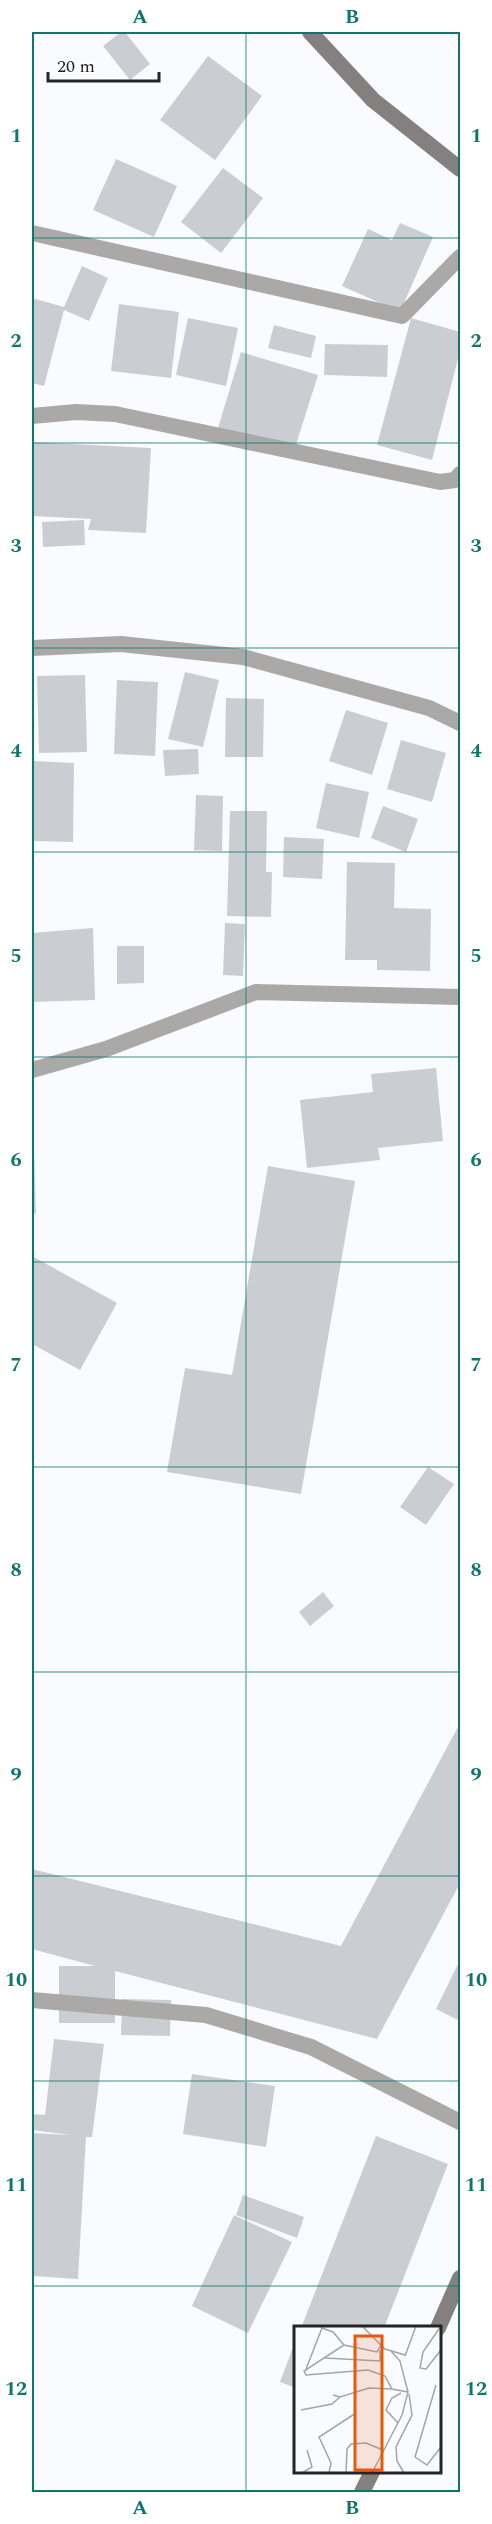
<svg xmlns="http://www.w3.org/2000/svg" width="492" height="2524" viewBox="0 0 492 2524" font-family="Spectral,serif">
<rect width="100%" height="100%" fill="#f9fbff"/>
<g fill="#caced2">
<polygon points="121,32 125,32 150,64 130,80 103,46"/>
<polygon points="208,56 262,96 215,160 160,120"/>
<polygon points="116,159 177,186 154,237 93,210"/>
<polygon points="223,168 263,198 221,253 181,222"/>
<polygon points="400,223 433,237 400,312 342,286 368,229 392,240"/>
<polygon points="82,266 108,278 89,321 64,310 44,386 32,383 32,298 64,307"/>
<polygon points="119,304 179,312 171,378 111,371"/>
<polygon points="188,318 238,328 226,386 176,375"/>
<polygon points="411,318 460,332 460,351 432,460 377,445"/>
<polygon points="274,325 316,336 311,358 268,348"/>
<polygon points="325,344 388,345 387,377 324,375"/>
<polygon points="241,352 318,375 294,451 218,428"/>
<polygon points="32,442 151,448 146,533 88,530 91,519 32,516"/>
<polygon points="84,520 85,545 43,547 42,522"/>
<polygon points="185,672 219,680 203,747 168,739"/>
<polygon points="85,675 87,752 39,753 37,676"/>
<polygon points="117,680 158,682 155,756 114,754"/>
<polygon points="226,698 264,699 263,757 225,757"/>
<polygon points="346,710 388,723 372,775 329,761"/>
<polygon points="401,740 446,753 432,802 387,789"/>
<polygon points="198,749 199,774 165,776 163,750"/>
<polygon points="34,761 74,763 73,842 32,841"/>
<polygon points="326,783 369,792 359,838 316,828"/>
<polygon points="196,795 223,796 222,851 194,850"/>
<polygon points="383,806 418,819 406,852 371,838"/>
<polygon points="230,811 267,811 266,872 272,872 271,917 227,916"/>
<polygon points="284,837 324,839 322,879 283,877"/>
<polygon points="347,862 395,863 394,908 431,909 430,971 377,970 377,960 345,960"/>
<polygon points="225,923 245,924 243,976 223,975"/>
<polygon points="93,928 95,1000 32,1002 32,933"/>
<polygon points="117,946 144,946 144,983 117,984"/>
<polygon points="436,1068 443,1141 378,1148 380,1160 307,1168 300,1100 373,1092 371,1074"/>
<polygon points="32,1116 33,1116 36,1213 32,1215"/>
<polygon points="268,1166 355,1181 301,1494 167,1472 185,1368 232,1375"/>
<polygon points="32,1256 117,1303 80,1370 32,1344"/>
<polygon points="428,1467 454,1484 426,1525 400,1507"/>
<polygon points="323,1592 334,1606 310,1626 299,1612"/>
<polygon points="460,1723 460,1883 377,2039 115,1971 115,2023 59,2023 59,1966 95,1966 32,1949 32,1869 341,1946"/>
<polygon points="460,1960 460,2021 436,2009"/>
<polygon points="122,1999 171,2000 170,2036 121,2035"/>
<polygon points="54,2039 104,2044 92,2137 86,2137 78,2279 32,2276 32,2133 70,2135 32,2130 32,2114 45,2115"/>
<polygon points="192,2074 275,2086 266,2147 183,2134"/>
<polygon points="376,2136 448,2164 384,2328 301,2328"/>
<polygon points="243,2195 304,2217 297,2238 236,2215"/>
<polygon points="234,2215 292,2242 248,2333 192,2306"/>
<polygon points="295,2342 296,2342 296,2388 280,2382"/>
</g>
<g fill="none" stroke-linecap="round" stroke-linejoin="round">
<g stroke="#aba8a8" stroke-width="16">
<polyline points="32,233 402,316 460,257"/>
<polyline points="32,416 76,412 115,414 440,482 455,480 460,474"/>
<polyline points="32,648 121,644 243,657 429,708 460,723"/>
<polyline points="32,1070 106,1049 256,992 460,997"/>
<polyline points="32,2000 206,2015 311,2047 460,2122"/>
</g>
<g stroke="#848080" stroke-width="16">
<polyline points="310,32 373,100 460,169"/>
<polyline points="438,2328 460,2278"/>
<polyline points="362,2492 372,2472"/>
</g>
</g>
<path fill="none" stroke="#0f766e" stroke-width="1.5" stroke-opacity="0.55" d="M246,32v2460M32,238h428M32,443h428M32,648h428M32,852h428M32,1057h428M32,1262h428M32,1467h428M32,1672h428M32,1876h428M32,2081h428M32,2286h428"/>
<g transform="translate(294 2326)">
<rect width="147" height="147" fill="#f9fbff"/>
<path fill="none" stroke="#a4a5a8" stroke-width="1.5" d="M68,0l23,23 20,6M147,0l-18,26 -3,16 6,1 15,-19M50,19l-40,26 2,4 62,-5 17,6 7,13 16,3M111,30l11,-30M31,32l55,3v-11M12,43l16,-41 11,4 11,13 33,7 4,-7M142,59l-21,72 12,8 14,-18M39,69l7,2 29,-9 23,1M7,84l31,-6 8,-7M104,97l-12,-13 6,-12 9,-5M8,147l10,-6 -5,-17M35,147l2,-10 -12,-26 37,-24M52,147l1,-24 4,-5 15,-1 17,7M78,147l30,-58 6,-23 -8,-31 -9,-10M110,147l-7,-12 -1,-14 16,-32 -3,-21"/>
<path fill="#e8590c" fill-opacity="0.15" stroke="#e8590c" stroke-width="3" d="M61,10h27v134h-27z"/>
<rect width="147" height="147" fill="none" stroke="#242526" stroke-width="3"/>
</g>
<rect width="492" height="2524" fill="none" stroke="#ffffff" stroke-width="66"/>
<path d="M48 72v9h111v-9" fill="none" stroke="#242526" stroke-width="3"/>
<text x="57" y="72" font-size="18" fill="#242526" stroke="#ffffff" stroke-width="4.5" paint-order="stroke">20 m</text>
<rect x="33" y="33" width="426" height="2458" fill="none" stroke="#0f766e" stroke-width="2"/>
<g font-size="20" text-anchor="middle" font-weight="bold" fill="#0f766e">
<text x="140" y="23">A</text>
<text x="352" y="23">B</text>
<text x="16" y="142">1</text>
<text x="476" y="142">1</text>
<text x="16" y="347">2</text>
<text x="476" y="347">2</text>
<text x="16" y="552">3</text>
<text x="476" y="552">3</text>
<text x="16" y="757">4</text>
<text x="476" y="757">4</text>
<text x="16" y="962">5</text>
<text x="476" y="962">5</text>
<text x="16" y="1166">6</text>
<text x="476" y="1166">6</text>
<text x="16" y="1371">7</text>
<text x="476" y="1371">7</text>
<text x="16" y="1576">8</text>
<text x="476" y="1576">8</text>
<text x="16" y="1781">9</text>
<text x="476" y="1781">9</text>
<text x="16" y="1986">10</text>
<text x="476" y="1986">10</text>
<text x="16" y="2191">11</text>
<text x="476" y="2191">11</text>
<text x="16" y="2395">12</text>
<text x="476" y="2395">12</text>
<text x="140" y="2514">A</text>
<text x="352" y="2514">B</text>
</g>
</svg>
